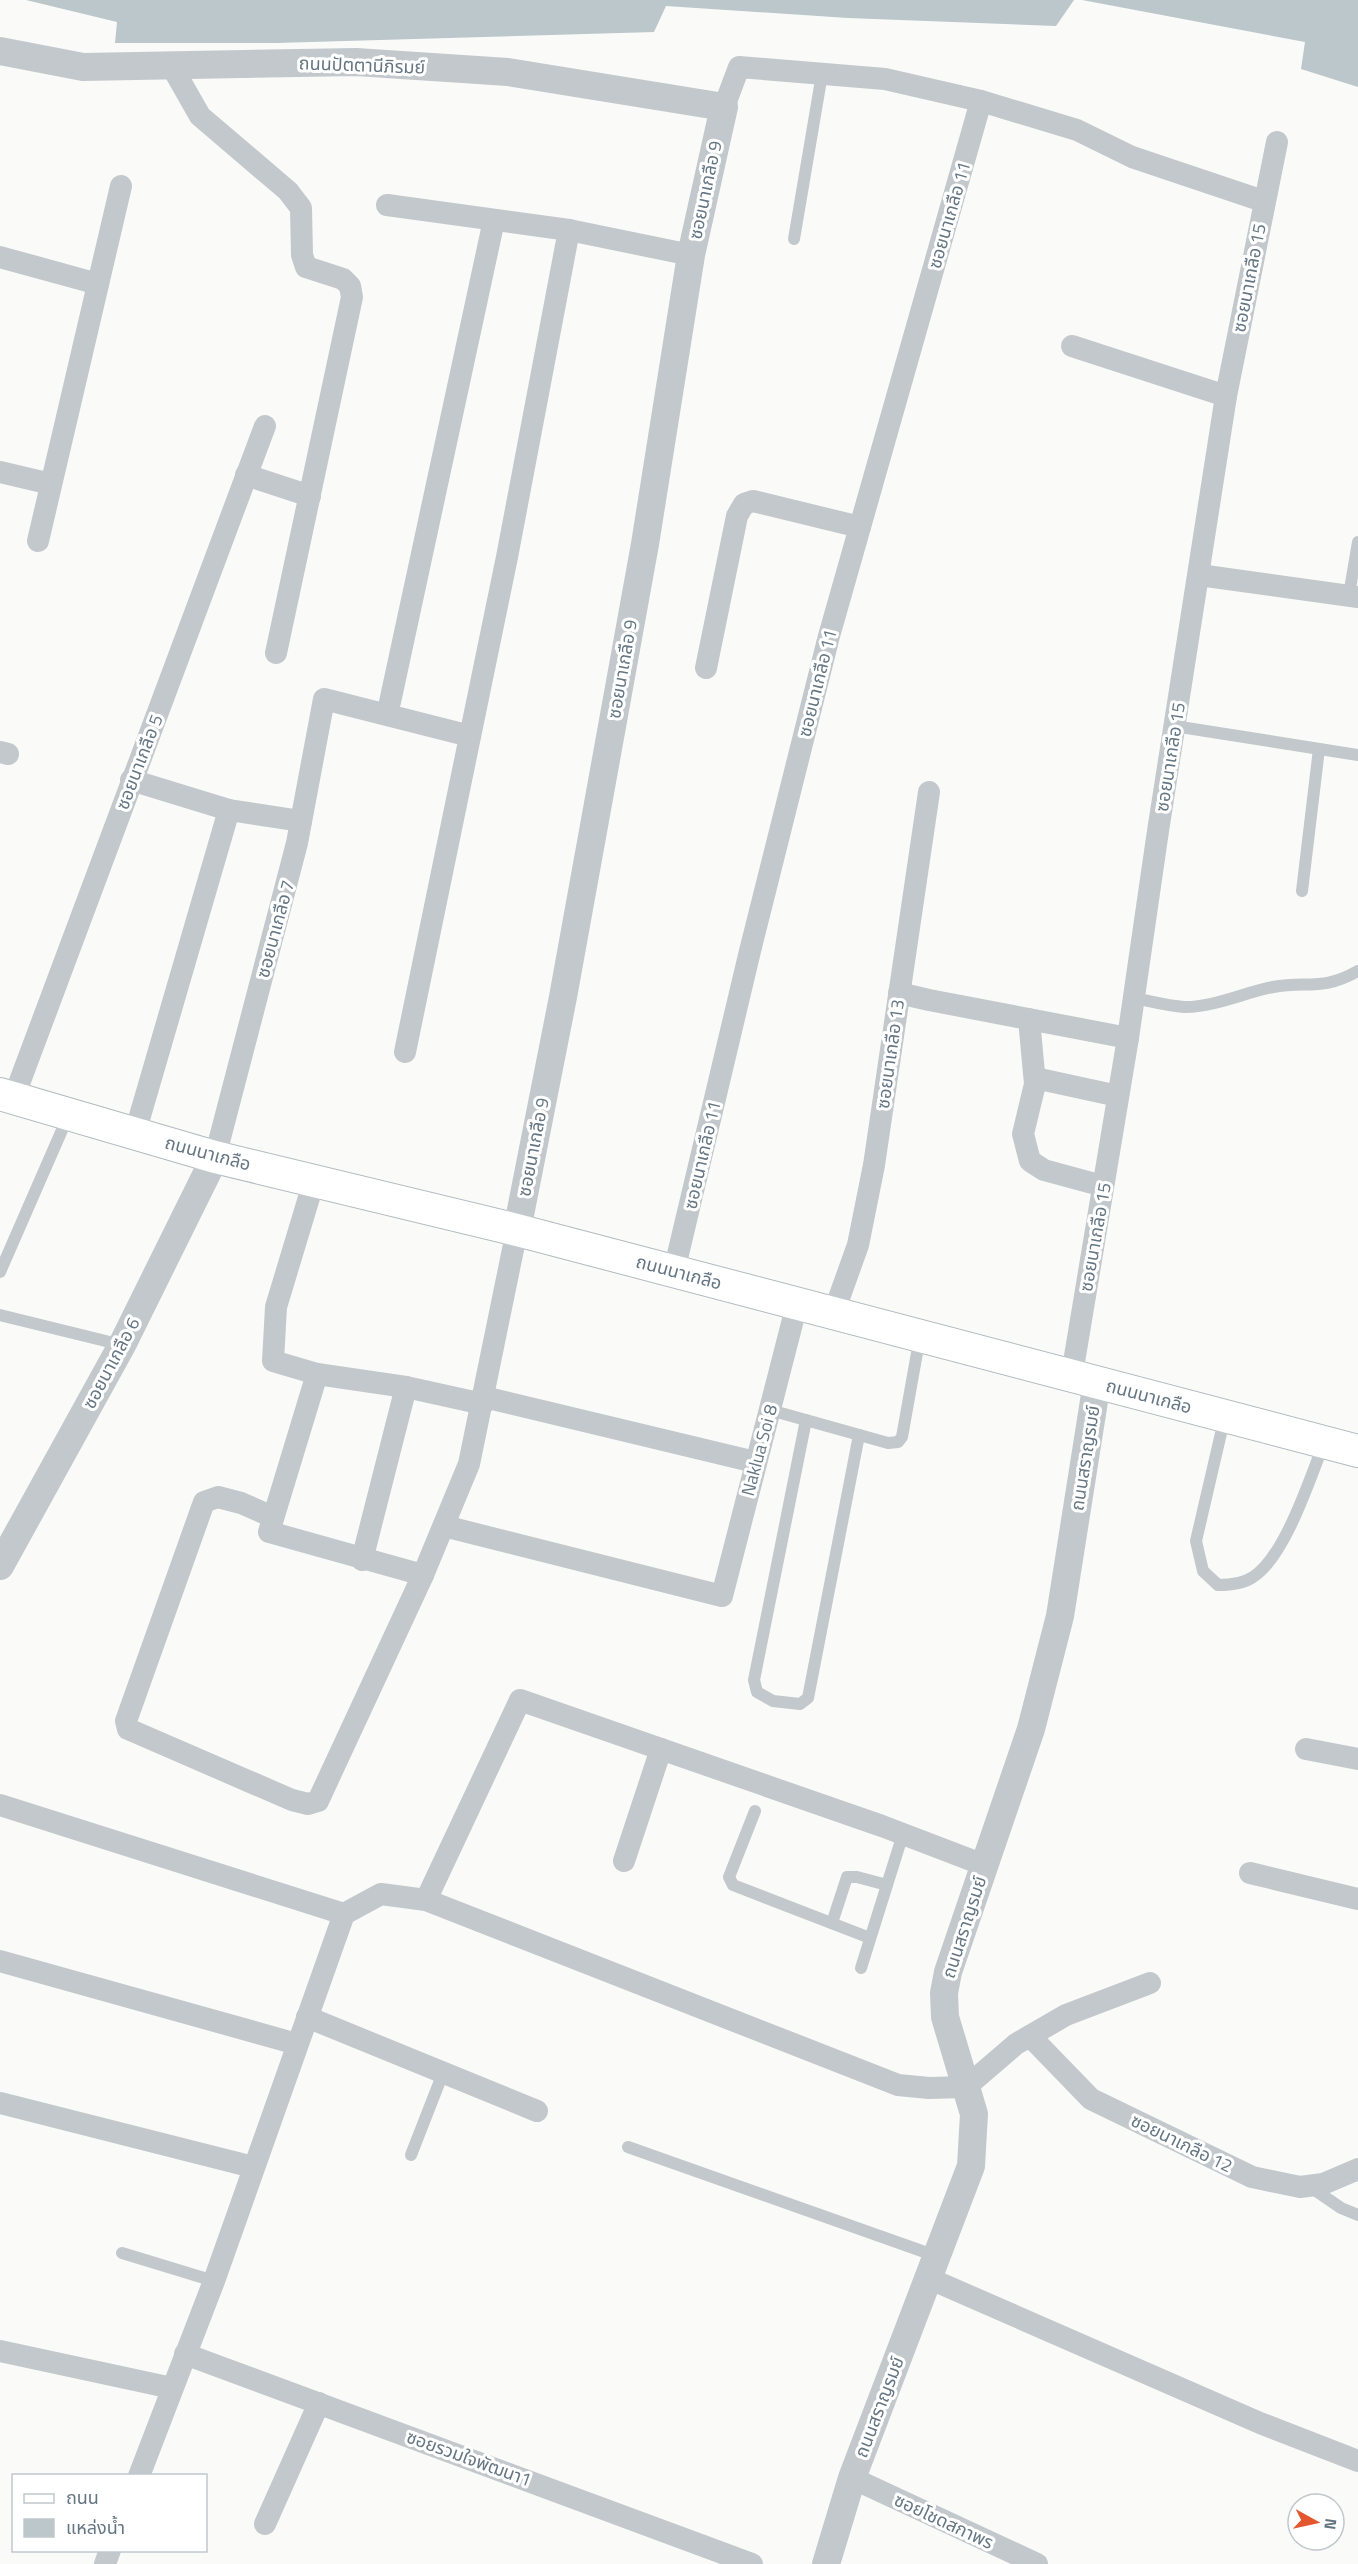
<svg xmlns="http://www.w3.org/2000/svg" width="1358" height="2564" viewBox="0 0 1358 2564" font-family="'Titillium Web','Noto Sans Thai',sans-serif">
<rect width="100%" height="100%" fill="#fafaf8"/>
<g fill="#bbc7cb">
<polygon points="26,0 1074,0 1056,26 848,18 666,6 654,32 276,43 115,43 117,22"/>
<polygon points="1082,0 1358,0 1358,87 1301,69 1305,42"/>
</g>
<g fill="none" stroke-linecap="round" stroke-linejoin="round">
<defs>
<polyline id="secondary" points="0,1094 215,1157 517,1230 1358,1451"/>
</defs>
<use href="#secondary" stroke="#b3babf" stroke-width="34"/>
<g stroke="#c3c8cc" stroke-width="12">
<polyline points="794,239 822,74"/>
<polyline points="1349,595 1358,542"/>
<polyline points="1174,726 1358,755"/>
<polyline points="1302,891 1319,749"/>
<path d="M1134,998c16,3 33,8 50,9 27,1 62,-15 89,-20 35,-6 50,4 85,-16"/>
<polyline points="0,1272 69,1114"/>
<polyline points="0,1315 122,1345"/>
<polyline points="770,1410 888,1443 898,1442 902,1437 920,1336"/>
<path d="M1225,1416l-29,125 7,30 15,14c12,0 25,-1 35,-8 32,-20 57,-99 71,-134"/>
<polyline points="806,1420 754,1680 757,1692 773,1701 800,1704 808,1698 859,1435"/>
<polyline points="755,1811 729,1877 733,1885 870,1938"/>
<polyline points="832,1923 847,1877 857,1877 887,1885"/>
<polyline points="861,1968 903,1834"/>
<polyline points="628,2147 936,2256"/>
<polyline points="411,2155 443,2073"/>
<polyline points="1309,2186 1341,2208 1358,2215"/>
<polyline points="122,2253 214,2281"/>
</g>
<g stroke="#c3c8cc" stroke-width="22">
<polyline points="171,65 200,116 288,191 301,208 302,255 306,267 343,279 350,286 352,297 276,653"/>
<polyline points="724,107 739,67 885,79 981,101 1077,130 1132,157 1263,201"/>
<polyline points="387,205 569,230 691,255"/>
<polyline points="0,257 98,284"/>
<polyline points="1072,346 1226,396"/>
<polyline points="0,472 51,484"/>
<polyline points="246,475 310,496"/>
<polyline points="38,541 121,186"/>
<polyline points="1199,575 1358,597"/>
<polyline points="706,668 737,516 744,504 753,501 860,527"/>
<polyline points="390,702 494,220"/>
<polyline points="0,752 8,754"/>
<polyline points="131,780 229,810 301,821"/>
<polyline points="899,993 929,1000 1128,1038"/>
<polyline points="1029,1019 1035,1084 1023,1134 1030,1161 1044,1170 1103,1186"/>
<polyline points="405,1052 507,557 569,230"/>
<polyline points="1035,1078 1118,1096"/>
<polyline points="14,1097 265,426"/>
<polyline points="135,1133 229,810"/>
<polyline points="215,1157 297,843 324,699 470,736"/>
<polyline points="314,1181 276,1307 273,1361 317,1374 406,1387 483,1404"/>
<polyline points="674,1271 750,951 829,636 981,101"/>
<polyline points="834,1312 858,1245 874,1165 929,792"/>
<polyline points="317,1374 269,1532 423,1575"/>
<polyline points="1072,1374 1128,1038 1158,831 1226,396 1277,142"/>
<polyline points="484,1397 755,1462"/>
<polyline points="273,1517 241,1503 218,1497 204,1502 126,1721 128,1729 292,1800 308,1804 318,1801 423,1575 469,1464 517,1230"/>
<polyline points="444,1526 722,1596 797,1304"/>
<polyline points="362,1560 406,1387"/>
<polyline points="1306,1749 1358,1759"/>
<polyline points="0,1805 344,1914"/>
<polyline points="624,1861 661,1749"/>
<polyline points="1250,1873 1358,1899"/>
<polyline points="426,1900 520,1700 882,1826 984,1865"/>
<polyline points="0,1961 297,2044"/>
<polyline points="307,2017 537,2111"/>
<polyline points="1030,2036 1091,2099 1252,2177 1300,2187 1323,2184 1358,2169"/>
<polyline points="0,2103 253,2167"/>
<polyline points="928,2278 1260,2423 1358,2461"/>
<polyline points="0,2351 172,2388"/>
<polyline points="185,2354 752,2564"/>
<polyline points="139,2476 214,2281 344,1914 381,1894 426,1900 898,2085 929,2088 966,2087 1016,2044 1066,2015 1150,1983"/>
<polyline points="852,2478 1037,2564"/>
<polyline points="265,2524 319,2403"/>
<polyline points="105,2564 110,2550"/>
</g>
<g stroke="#c3c8cc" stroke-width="28">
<polyline points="0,51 83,67 356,62 508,72 724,107 691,255 645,544 563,997 517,1230"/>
<polyline points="0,1566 122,1345 215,1157"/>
<polyline points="826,2564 852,2478 971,2166 974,2114 945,2017 944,1993 948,1972 1031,1729 1060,1616 1097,1382"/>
</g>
<use href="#secondary" stroke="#fff" stroke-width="32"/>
</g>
<g text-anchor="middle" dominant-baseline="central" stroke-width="6" stroke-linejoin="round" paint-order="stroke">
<g font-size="18" fill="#657683" stroke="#fff">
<text transform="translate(362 65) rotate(2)">ถนนปัตตานีภิรมย์</text>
<text transform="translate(705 190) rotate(-78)">ซอยนาเกลือ 9</text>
<text transform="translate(949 215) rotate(-74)">ซอยนาเกลือ 11</text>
<text transform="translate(1249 278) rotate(-79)">ซอยนาเกลือ 15</text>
<text transform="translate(622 669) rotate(-80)">ซอยนาเกลือ 9</text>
<text transform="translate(817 683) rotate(-76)">ซอยนาเกลือ 11</text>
<text transform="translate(1170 757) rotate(-81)">ซอยนาเกลือ 15</text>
<text transform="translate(139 762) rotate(-69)">ซอยนาเกลือ 5</text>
<text transform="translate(275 929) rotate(-75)">ซอยนาเกลือ 7</text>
<text transform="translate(890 1054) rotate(-82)">ซอยนาเกลือ 13</text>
<text transform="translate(533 1147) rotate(-79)">ซอยนาเกลือ 9</text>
<text transform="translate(208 1153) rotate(15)">ถนนนาเกลือ</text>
<text transform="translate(702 1155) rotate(-77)">ซอยนาเกลือ 11</text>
<text transform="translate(1095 1237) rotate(-80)">ซอยนาเกลือ 15</text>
<text transform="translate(679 1272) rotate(15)">ถนนนาเกลือ</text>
<text transform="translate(111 1363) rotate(-62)">ซอยนาเกลือ 6</text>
<text transform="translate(1149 1396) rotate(15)">ถนนนาเกลือ</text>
<text transform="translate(759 1450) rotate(-75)">Naklua Soi 8</text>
<text transform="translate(1085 1458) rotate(-81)">ถนนสราญรมย์</text>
<text transform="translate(964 1927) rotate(-72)">ถนนสราญรมย์</text>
<text transform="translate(1182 2143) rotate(26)">ซอยนาเกลือ 12</text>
<text transform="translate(879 2407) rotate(-69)">ถนนสราญรมย์</text>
<text transform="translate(469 2458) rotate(20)">ซอยรวมใจพัฒนา1</text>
<text transform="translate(944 2521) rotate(25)">ซอยโชดสกาพร</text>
</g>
</g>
<rect x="12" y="2474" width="195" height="78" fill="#ffffff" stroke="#c1c8cd" stroke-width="1.5"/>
<rect x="24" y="2494" width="30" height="9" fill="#ffffff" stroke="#c1c8cd" stroke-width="1.5"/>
<text x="66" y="2504" font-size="18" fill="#657683">ถนน</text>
<rect x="24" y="2519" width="30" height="18" fill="#bbc7cb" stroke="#c1c8cd" stroke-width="1.5"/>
<text x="66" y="2534" font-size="18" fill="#657683">แหล่งน้ำ</text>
<g transform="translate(1316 2522) rotate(98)"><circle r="28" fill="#ffffff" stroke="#c1c8cd" stroke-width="1.5"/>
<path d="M0-4.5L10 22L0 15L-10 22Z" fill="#e4572e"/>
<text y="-9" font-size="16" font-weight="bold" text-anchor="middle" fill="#657683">N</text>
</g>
</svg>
